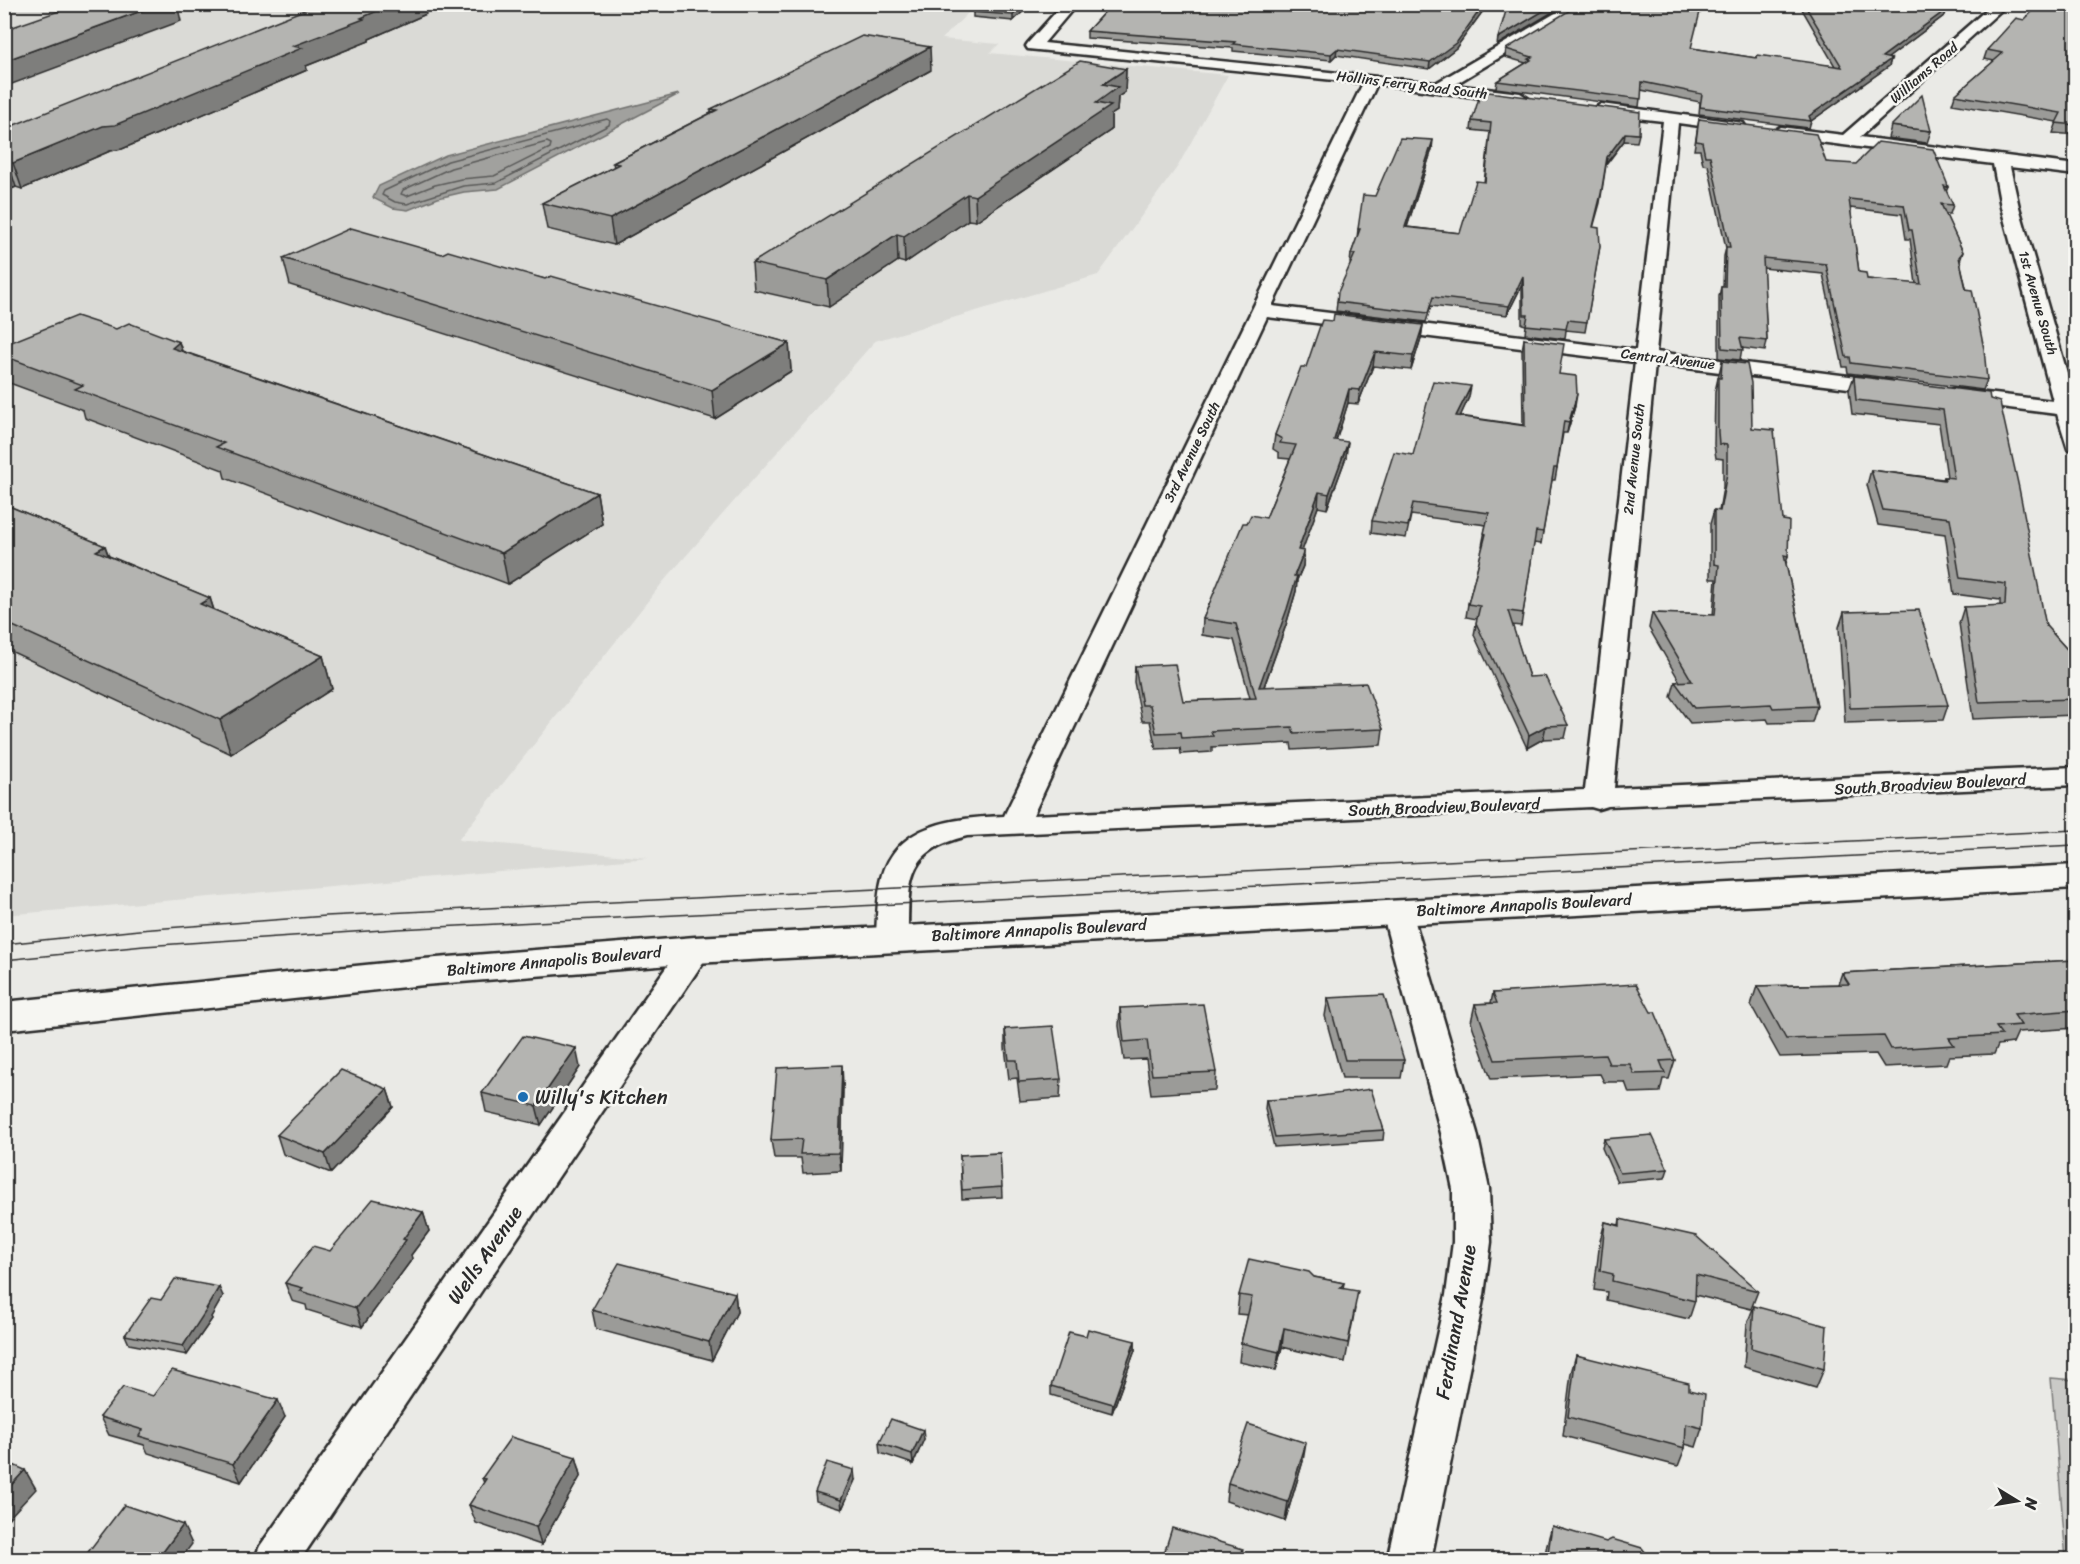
<svg xmlns="http://www.w3.org/2000/svg" width="2080" height="1564" viewBox="0 0 2080 1564" font-family="Sriracha,sans-serif">
<rect width="100%" height="100%" fill="#eaeae6"/>
<filter id="ink" filterUnits="userSpaceOnUse"><feTurbulence type="fractalNoise" baseFrequency=".0167" numOctaves="2"/><feDisplacementMap in="SourceGraphic" scale="12" xChannelSelector="R" yChannelSelector="G"/><feConvolveMatrix kernelMatrix="1 2 1 2 8 2 1 2 1" color-interpolation-filters="sRGB"/></filter>
<g filter="url(#ink)">
<polygon fill="#dadad6" points="5,5 976,5 942,39 999,44 990,53 1228,75 1178,166 1098,275 875,341 663,582 458,840 648,858 5,915"/>
<polygon fill="#cacac7" stroke="#7a7a79" stroke-width="1.5" points="2051,1378 2075,1380 2075,1559 2066,1559"/>
<polygon fill="#a1a19e" stroke="#727270" stroke-width="1.5" points="679,94 498,189 464,192 438,198 408,210 393,208 373,198 379,186 446,155"/>
<g fill="none" stroke-linecap="round" stroke-linejoin="round">
<g stroke="#5a5a59" stroke-width="1.5">
<polygon points="607,119 610,121 609,125 496,183 463,186 407,204 395,202 382,195 384,191 448,161"/>
<polygon points="547,142 551,144 550,148 494,176 461,179 435,185 407,196 401,194 403,190 451,168"/>
</g>
<defs>
<g id="minor">
<path d="M1063,4h14l-33,39 392,40 135,-79h17l-134,81 66,8 8,5 -3,3 -5,2 -143,-19 -105,222 364,44 27,-229 -62,-7 -8,-5 8,-5 142,19 2,3 -8,5 -59,-8 -22,229 233,29 7,2 3,4 -3,4 -7,2 -234,-29 -41,424 462,-21v18l-468,21 -10,3 -7,-2 -624,29c-63,15 -58,46 -59,102l-5,8 -11,3 -11,-3 -5,-8c1,-20 1,-41 6,-60 14,-55 74,-60 122,-62l359,-733 -335,-34 -2,-3 2,-3zM1267,317l368,45 -50,428 -552,25z"/>
<polygon points="1993,4 2008,4 1860,137 2076,165 2076,175 2010,167 2019,207 2076,404 2076,450 2068,449 2057,414 1953,401 1946,399 1942,395 1946,391 1953,389 2053,401 2001,207 1993,164 1780,137 1772,132 1780,127 1843,135"/>
<polygon points="1397,902 1408,905 1412,912 1477,1133 1489,1189 1491,1242 1484,1295 1431,1560 1387,1560 1446,1295 1453,1242 1453,1189 1441,1133 1382,912 1386,905"/>
<polygon points="695,939 706,942 711,950 706,958 300,1560 254,1560 260,1546 684,942"/>
</g>
<polygon id="secondary" points="2076,865 2076,888 695,963 424,985 4,1030 4,1002 424,959 695,937"/>
</defs>
<use href="#minor" stroke="#2b2b2b" stroke-width="5"/>
<use href="#secondary" stroke="#2b2b2b" stroke-width="5"/>
<use href="#minor" fill="#f6f6f2" fill-rule="evenodd"/>
<use href="#secondary" fill="#f6f6f2" fill-rule="evenodd"/>
<g stroke="#2b2b2b" stroke-width="1.5">
<polyline points="4,944 139,930 326,916 2076,830"/>
<polyline points="4,960 144,946 398,929 2076,845"/>
</g>
</g>
<g fill="#9b9b98" stroke="#2b2b2b" stroke-width="1.5" fill-rule="evenodd">
<polygon points="979,4 1031,4 1013,21 973,17 973,12"/>
<polygon points="1109,4 1488,4 1456,48 1429,69 1336,55 1331,60 1233,51 1233,48 1087,38 1087,31 1109,7"/>
<polygon points="1799,4 1953,4 1947,9 1945,15 1888,58 1891,59 1889,66 1811,121 1809,128 1699,114 1700,102 1641,90 1639,107 1496,88 1497,81 1526,63 1505,57 1506,49 1692,48 1756,58 1835,66"/>
<polygon points="2076,4 2076,135 2053,133 2057,122 1952,104 1955,95 1994,61 1984,59 1987,50 2024,20"/>
<polygon points="426,14 369,39 369,41 306,66 307,70 122,149 110,151 22,189 16,187 4,192 4,129"/>
<polygon points="1126,69 1125,92 1118,97 1117,111 1111,115 1111,130 976,221 968,220 905,263 898,261 829,307 754,290 752,263"/>
<polygon points="931,70 614,245 547,229 542,203 614,167 613,163 711,113 711,109"/>
<path d="M1699,119l127,43 122,25 -2,5 7,13 -3,9h-5l18,38 -3,9 27,119 -4,10 -135,-17 -1,-6h-4l-20,-93 -60,-6 4,73 -2,10 -23,-3 -2,12 -21,-2v-62l2,-9h2l1,-31 2,-8 -18,-83 -5,-1 -3,-14h-6zM1850,208l52,6 4,25h4l6,45 -49,-5 -8,-7z"/>
<polygon points="1472,121 1639,134 1637,142 1624,141 1606,165 1600,203 1593,228 1600,246 1585,332 1566,330 1565,339 1525,334 1526,325 1522,324 1522,285 1507,315 1431,306 1426,322 1336,311 1337,302 1351,263 1350,263 1351,254 1357,238 1358,229 1375,196 1432,149 1407,227 1460,233 1484,182 1490,132 1471,130"/>
<polygon points="1891,126 1931,131 1927,143 1888,138"/>
<polygon points="442,254 545,279 789,343 791,371 715,419 290,285 283,258"/>
<polygon points="1333,321 1423,325 1421,338 1411,370 1373,366 1358,404 1348,403 1336,440 1346,457 1327,509 1318,507 1302,550 1304,551 1303,566 1297,580 1296,591 1286,625 1264,687 1383,729 1381,745 1292,750 1291,743 1212,747 1212,752 1181,754 1180,748 1156,749 1150,721 1142,721 1134,682 1135,666 1183,701 1250,698 1234,640 1202,635 1203,619 1247,523 1266,518 1290,459 1279,458 1279,453 1273,449 1275,435 1306,367"/>
<polygon points="116,329 179,342 182,351 597,493 602,524 508,584 225,478 223,470 85,418 83,410 4,381 4,345"/>
<polygon points="1524,339 1559,374 1575,406 1567,433 1563,433 1555,480 1552,480 1541,544 1534,543 1521,626 1512,625 1529,677 1568,725 1565,738 1543,739 1527,748 1474,635 1477,619 1466,617 1468,604 1483,546 1482,546 1486,525 1411,515 1406,538 1371,533 1372,521 1413,455 1469,397 1460,416 1523,425 1522,350"/>
<polygon points="1722,361 1752,428 1783,520 1788,556 1786,564 1817,706 1812,722 1769,723 1767,719 1690,723 1671,697 1675,682 1680,682 1649,628 1652,613 1713,615 1716,579 1710,579 1710,524 1714,510 1719,511 1723,487 1723,459 1716,458 1714,445 1715,391"/>
<polygon points="1854,376 1990,399 2046,626 2073,656 2076,656 2076,715 1973,719 1959,623 1964,607 2000,606 2000,600 1954,594 1945,534 1878,525 1867,485 1871,470 1943,479 1944,477 1947,477 1939,424 1852,414 1849,390"/>
<polygon points="4,504 105,546 109,556 210,598 214,610 323,656 332,689 231,754 4,648"/>
<polygon points="1844,612 1948,705 1943,720 1845,723 1839,627"/>
<polygon points="2076,960 2076,1028 2018,1032 2013,1043 1998,1045 1994,1054 1949,1056 1946,1064 1884,1067 1876,1054 1780,1057 1751,1005 1757,986 1838,984 1842,973"/>
<polygon points="1493,993 1675,1060 1669,1079 1663,1079 1660,1092 1629,1093 1625,1082 1604,1082 1600,1074 1491,1079 1471,1022 1475,1004 1491,1003"/>
<polygon points="1328,998 1404,1060 1401,1078 1342,1078 1325,1016"/>
<polygon points="1120,1008 1216,1072 1215,1090 1151,1094 1146,1059 1124,1060 1119,1026"/>
<polygon points="1005,1029 1061,1079 1060,1098 1020,1101 1017,1078 1009,1079 1005,1048"/>
<polygon points="580,1067 541,1125 486,1112 482,1093"/>
<polygon points="843,1084 841,1171 803,1173 801,1158 774,1158 771,1140"/>
<polygon points="387,1089 393,1107 331,1173 283,1154 277,1135"/>
<polygon points="1266,1100 1384,1130 1383,1140 1274,1147 1265,1109"/>
<polygon points="1604,1139 1668,1169 1665,1178 1617,1182 1602,1148"/>
<polygon points="1000,1153 1002,1197 962,1199 960,1155"/>
<polygon points="423,1212 429,1231 411,1255 412,1259 362,1327 307,1310 306,1305 292,1301 285,1283 330,1251"/>
<polygon points="1620,1219 1758,1291 1751,1309 1695,1295 1695,1301 1689,1319 1606,1300 1607,1292 1594,1290 1600,1241 1605,1222 1619,1225"/>
<polygon points="1314,1277 1344,1283 1343,1288 1355,1309 1345,1362 1282,1347 1276,1370 1239,1362 1241,1343 1248,1315 1237,1314 1239,1295"/>
<polygon points="735,1293 737,1312 712,1360 596,1329 592,1310"/>
<polygon points="223,1296 211,1317 212,1319 187,1355 129,1344 125,1335 161,1300"/>
<polygon points="1754,1306 1824,1369 1816,1388 1744,1367 1747,1324"/>
<polygon points="1135,1341 1135,1350 1112,1413 1051,1395 1051,1386"/>
<polygon points="1576,1355 1689,1390 1702,1428 1696,1447 1685,1444 1685,1448 1678,1466 1563,1436 1571,1373"/>
<polygon points="153,1396 285,1417 241,1482 148,1453 144,1445 109,1435 100,1417"/>
<polygon points="924,1439 913,1464 880,1453 879,1443"/>
<polygon points="576,1457 581,1475 541,1545 476,1523 469,1505 484,1483 482,1478"/>
<polygon points="1303,1461 1285,1521 1226,1501 1228,1483"/>
<polygon points="855,1480 842,1509 816,1501 815,1492"/>
<polygon points="1552,1526 1649,1557 1656,1560 1544,1560 1547,1544"/>
</g>
<g fill="#7e7e7c" stroke="#2b2b2b" stroke-width="1.5">
<polygon points="160,4 177,4 181,21 4,87 4,61"/>
<polygon points="393,4 424,4 426,14 369,39 369,41 306,66 307,70 122,149 110,151 22,189 13,163"/>
<polygon points="1025,4 1031,4 1013,21 1013,15"/>
<polygon points="1484,4 1488,4 1456,48 1429,69 1430,62"/>
<polygon points="1555,4 1566,4 1497,45 1498,38"/>
<polygon points="1944,4 1953,4 1938,14 1940,7"/>
<polygon points="1947,9 1945,15 1880,64 1882,57"/>
<polygon points="930,47 931,70 614,245 610,219"/>
<polygon points="1337,49 1336,55 1331,60 1331,54"/>
<polygon points="1891,59 1889,66 1811,121 1809,116"/>
<polygon points="1126,69 1125,92 1118,97 1117,111 1111,115 1111,130 976,221 975,196 1096,103 1103,84"/>
<polygon points="1625,133 1624,141 1605,165 1607,157"/>
<polygon points="1433,140 1432,149 1404,236 1405,227"/>
<polygon points="8,162 16,187 4,192 4,164"/>
<polygon points="967,194 968,220 905,263 904,236"/>
<polygon points="897,234 898,261 829,307 827,280"/>
<polygon points="1523,276 1522,285 1507,315 1509,306"/>
<polygon points="1423,325 1421,338 1411,370 1413,356"/>
<polygon points="179,342 188,371 172,348"/>
<polygon points="789,343 791,371 715,419 712,390"/>
<polygon points="1375,352 1373,366 1358,404 1360,390"/>
<polygon points="1471,386 1469,397 1455,428 1456,416"/>
<polygon points="1349,389 1348,403 1332,454 1334,440"/>
<polygon points="1577,394 1575,406 1567,433 1569,422"/>
<polygon points="1348,442 1346,457 1327,509 1329,494"/>
<polygon points="1319,492 1318,507 1297,565 1298,550"/>
<polygon points="597,493 602,524 508,584 502,553"/>
<polygon points="105,546 116,578 96,551"/>
<polygon points="1304,551 1303,566 1297,580 1296,591 1286,625 1258,703 1259,687 1294,576"/>
<polygon points="210,598 220,630 200,604"/>
<polygon points="323,656 332,689 231,754 220,720"/>
<polygon points="1546,726 1543,739 1527,748 1529,735"/>
<polygon points="576,1048 580,1067 541,1125 536,1106"/>
<polygon points="842,1065 843,1084 841,1171 839,1153"/>
<polygon points="387,1089 393,1107 331,1173 325,1154"/>
<polygon points="423,1212 429,1231 411,1255 412,1259 362,1327 356,1308 403,1239"/>
<polygon points="219,1287 223,1296 211,1317 212,1319 187,1355 183,1346"/>
<polygon points="735,1293 737,1312 712,1360 709,1342"/>
<polygon points="1284,1328 1282,1347 1276,1370 1279,1352"/>
<polygon points="1135,1341 1135,1350 1112,1413 1113,1404"/>
<polygon points="278,1400 285,1417 241,1482 233,1464"/>
<polygon points="923,1430 924,1439 913,1464 912,1454"/>
<polygon points="1306,1443 1303,1461 1285,1521 1288,1502"/>
<polygon points="576,1457 581,1475 541,1545 536,1527"/>
<polygon points="25,1470 36,1489 4,1523 4,1493"/>
<polygon points="854,1470 855,1480 842,1509 841,1500"/>
<polygon points="183,1525 192,1544 180,1560 157,1560"/>
</g>
<g fill="#b4b4b1" stroke="#2b2b2b" stroke-width="1.5" fill-rule="evenodd">
<polygon points="79,4 160,4 4,61 4,30"/>
<polygon points="319,4 393,4 361,18 364,19 293,46 302,48 115,125 103,126 13,163 8,162 4,164 4,129"/>
<polygon points="979,4 1025,4 1013,15 973,12"/>
<polygon points="1112,4 1484,4 1457,42 1430,62 1337,49 1331,54 1233,44 1235,42 1087,31"/>
<polygon points="1508,4 1555,4 1498,38"/>
<polygon points="1580,4 1702,4 1691,48 1756,58 1758,55 1842,67 1804,4 1944,4 1940,7 1947,9 1882,57 1891,59 1809,116 1811,121 1700,107 1702,94 1642,82 1641,99 1497,81 1531,60 1528,59 1532,57 1506,49"/>
<polygon points="2040,4 2076,4 2076,125 2056,123 2061,113 1955,95 2003,53 1987,50 2016,18 2024,20"/>
<polygon points="862,36 930,47 610,219 542,203 619,164 613,163 717,110 711,109"/>
<polygon points="1080,61 1126,69 1103,84 1118,87 1096,103 1111,106 975,196 967,194 904,236 897,234 827,280 752,263"/>
<polygon points="1481,91 1640,112 1639,134 1625,133 1607,157 1601,194 1593,227 1599,228 1600,246 1587,322 1568,320 1566,329 1526,325 1528,315 1524,315 1523,276 1509,306 1433,297 1428,313 1337,302 1338,292 1355,254 1351,254 1360,229 1358,229 1363,195 1375,196 1400,138 1433,140 1405,227 1460,233 1476,181 1485,182 1491,123 1472,121"/>
<polygon points="1922,95 1931,131 1891,126"/>
<path d="M1699,119l117,15 10,28 30,2 22,-22 55,7 14,34 1,4 -4,-1 9,19 -12,-1 22,48 -4,5 7,32 6,1 12,59 3,31 -136,-17 -1,-6h-4l-20,-93 -63,-6 4,83 -27,-3 3,12 -21,-2 -1,-61h4l1,-40h4l-20,-91h-5l-3,-14 -6,-1zM1849,199l55,6 5,25h3l9,54 -54,-5 -1,-6 -7,-1z"/>
<polygon points="351,228 442,254 448,251 545,279 551,276 789,343 712,390 283,258"/>
<polygon points="1334,314 1423,325 1413,356 1375,352 1360,390 1349,389 1334,440 1348,442 1329,494 1319,492 1298,550 1304,551 1294,576 1297,576 1287,609 1259,687 1366,683 1383,729 1294,733 1292,727 1211,731 1213,736 1182,738 1181,732 1156,733 1150,705 1142,705 1135,666 1175,664 1183,701 1256,698 1236,624 1203,619 1243,523 1247,523 1251,515 1266,518 1296,445 1280,443 1282,439 1275,435 1301,367 1306,367 1322,320 1333,321"/>
<polygon points="76,316 116,329 129,323 179,342 172,348 597,493 502,553 216,447 224,443 75,389 83,385 4,356 4,345"/>
<polygon points="1524,339 1564,344 1559,374 1576,376 1577,394 1569,422 1564,421 1557,468 1554,468 1543,532 1536,531 1523,613 1508,611 1529,677 1545,676 1568,725 1546,726 1529,735 1476,623 1480,606 1468,604 1486,534 1484,533 1489,513 1413,503 1408,526 1372,521 1394,452 1413,455 1433,381 1471,386 1456,416 1525,426"/>
<polygon points="1722,361 1747,364 1751,383 1752,428 1774,430 1783,520 1789,521 1788,556 1784,555 1817,706 1773,708 1771,704 1694,708 1675,682 1692,681 1652,613 1715,615 1719,565 1714,564 1714,510 1720,511 1727,473 1727,445 1719,444 1718,432 1718,378 1721,378"/>
<polygon points="1854,376 1989,393 1990,399 2000,402 2019,488 2046,626 2073,656 2076,656 2076,699 1979,702 1964,607 2005,605 2006,584 1960,578 1950,518 1883,510 1871,470 1945,480 1944,477 1954,478 1943,410 1856,400"/>
<polygon points="4,504 105,546 96,551 210,598 200,604 323,656 220,720 4,622"/>
<polygon points="1919,610 1948,705 1850,708 1844,612"/>
<polygon points="2076,960 2076,1010 2014,1015 2021,1025 1996,1027 2002,1035 1949,1038 1954,1045 1891,1049 1884,1036 1786,1039 1757,986 1849,984 1842,973"/>
<polygon points="1636,984 1651,1012 1655,1012 1675,1060 1660,1061 1665,1073 1634,1074 1630,1064 1609,1064 1605,1055 1495,1060 1475,1004 1497,1003 1493,993"/>
<polygon points="1384,995 1404,1060 1345,1060 1328,998"/>
<polygon points="1203,1004 1216,1072 1152,1075 1147,1040 1124,1042 1120,1008"/>
<polygon points="1053,1026 1061,1079 1019,1082 1017,1060 1009,1060 1005,1029"/>
<polygon points="523,1036 576,1048 536,1106 482,1093"/>
<polygon points="842,1065 839,1153 800,1154 802,1139 771,1140 777,1068"/>
<polygon points="341,1070 387,1089 325,1154 277,1135"/>
<polygon points="1371,1089 1384,1130 1275,1137 1266,1100 1307,1098"/>
<polygon points="1652,1135 1668,1169 1620,1173 1604,1139"/>
<polygon points="1000,1153 1002,1187 962,1190 960,1155"/>
<polygon points="373,1199 423,1212 403,1239 406,1240 356,1308 300,1291 303,1288 285,1283 313,1246 330,1251"/>
<polygon points="1620,1219 1696,1236 1758,1291 1696,1275 1695,1301 1612,1281 1613,1274 1600,1271 1605,1222 1620,1226"/>
<polygon points="1249,1259 1309,1272 1314,1277 1344,1283 1340,1288 1358,1291 1348,1343 1284,1328 1279,1352 1241,1343 1252,1297 1239,1295"/>
<polygon points="619,1263 735,1293 709,1342 592,1310"/>
<polygon points="175,1279 219,1287 206,1309 207,1309 183,1346 125,1335 151,1298 161,1300"/>
<polygon points="1754,1306 1827,1326 1824,1369 1751,1348"/>
<polygon points="1088,1329 1135,1341 1113,1404 1051,1386 1069,1332 1086,1336"/>
<polygon points="1576,1355 1689,1383 1689,1390 1705,1394 1702,1428 1686,1424 1685,1448 1568,1417"/>
<polygon points="172,1370 278,1400 233,1464 139,1436 143,1430 100,1417 123,1387 153,1396"/>
<polygon points="891,1419 923,1430 912,1454 879,1443"/>
<polygon points="1248,1424 1306,1443 1288,1502 1228,1483"/>
<polygon points="511,1437 576,1457 536,1527 469,1505 486,1479 482,1478"/>
<polygon points="4,1461 25,1470 4,1493"/>
<polygon points="827,1462 854,1470 841,1500 815,1492"/>
<polygon points="124,1505 183,1525 157,1560 82,1560"/>
<polygon points="1552,1526 1606,1542 1612,1539 1642,1548 1649,1557 1656,1560 1547,1560"/>
<polygon points="1172,1528 1243,1549 1240,1560 1162,1560"/>
<polygon points="444,1553 462,1560 439,1560"/>
<polygon points="1146,1556 1158,1560 1145,1560"/>
</g>
</g>
<circle fill="#1f6fb2" stroke="#f6f6f2" stroke-width="2" cx="523" cy="1097" r="6"/>
<g text-anchor="middle" dominant-baseline="central" stroke-width="5" stroke-linejoin="round" paint-order="stroke">
<g font-size="14" fill="#2b2b2b" stroke="#f6f6f2">
<text transform="translate(1924 73) rotate(-41)">Williams Road</text>
<text transform="translate(1412 85) rotate(7)">Hollins Ferry Road South</text>
<text transform="translate(2038 303) rotate(74)">1st Avenue South</text>
<text transform="translate(1668 359) rotate(7)">Central Avenue</text>
<text transform="translate(1192 452) rotate(-64)">3rd Avenue South</text>
<text transform="translate(1634 459) rotate(-84)">2nd Avenue South</text>
</g>
<g font-size="16" fill="#2b2b2b" stroke="#f6f6f2">
<text transform="translate(1930 784) rotate(-3)">South Broadview Boulevard</text>
<text transform="translate(1444 807) rotate(-2)">South Broadview Boulevard</text>
<text transform="translate(1524 905) rotate(-3)">Baltimore Annapolis Boulevard</text>
<text transform="translate(1039 930) rotate(-3)">Baltimore Annapolis Boulevard</text>
<text transform="translate(554 961) rotate(-5)">Baltimore Annapolis Boulevard</text>
</g>
<g font-size="20" fill="#2b2b2b" stroke="#f6f6f2" text-anchor="start">
<text x="535" y="1097">Willy's Kitchen</text>
</g>
<g font-size="20" fill="#2b2b2b" stroke="#f6f6f2">
<text transform="translate(485 1255) rotate(-55)">Wells Avenue</text>
<text transform="translate(1456 1322) rotate(-80)">Ferdinand Avenue</text>
</g>
</g>
<rect width="2080" height="1564" fill="none" stroke="#f6f6f2" stroke-width="24"/>
<rect x="12" y="12" width="2056" height="1540" fill="none" stroke="#2b2b2b" stroke-width="2" filter="url(#ink)"/>
<g transform="translate(2017 1501) rotate(101)" stroke="#f6f6f2" stroke-width="4.5" paint-order="stroke">
<path d="M0-4.5L10 22L0 15L-10 22Z" fill="#2b2b2b"/>
<text y="-9" font-size="16" font-weight="bold" text-anchor="middle" fill="#2b2b2b">N</text>
</g>
</svg>
